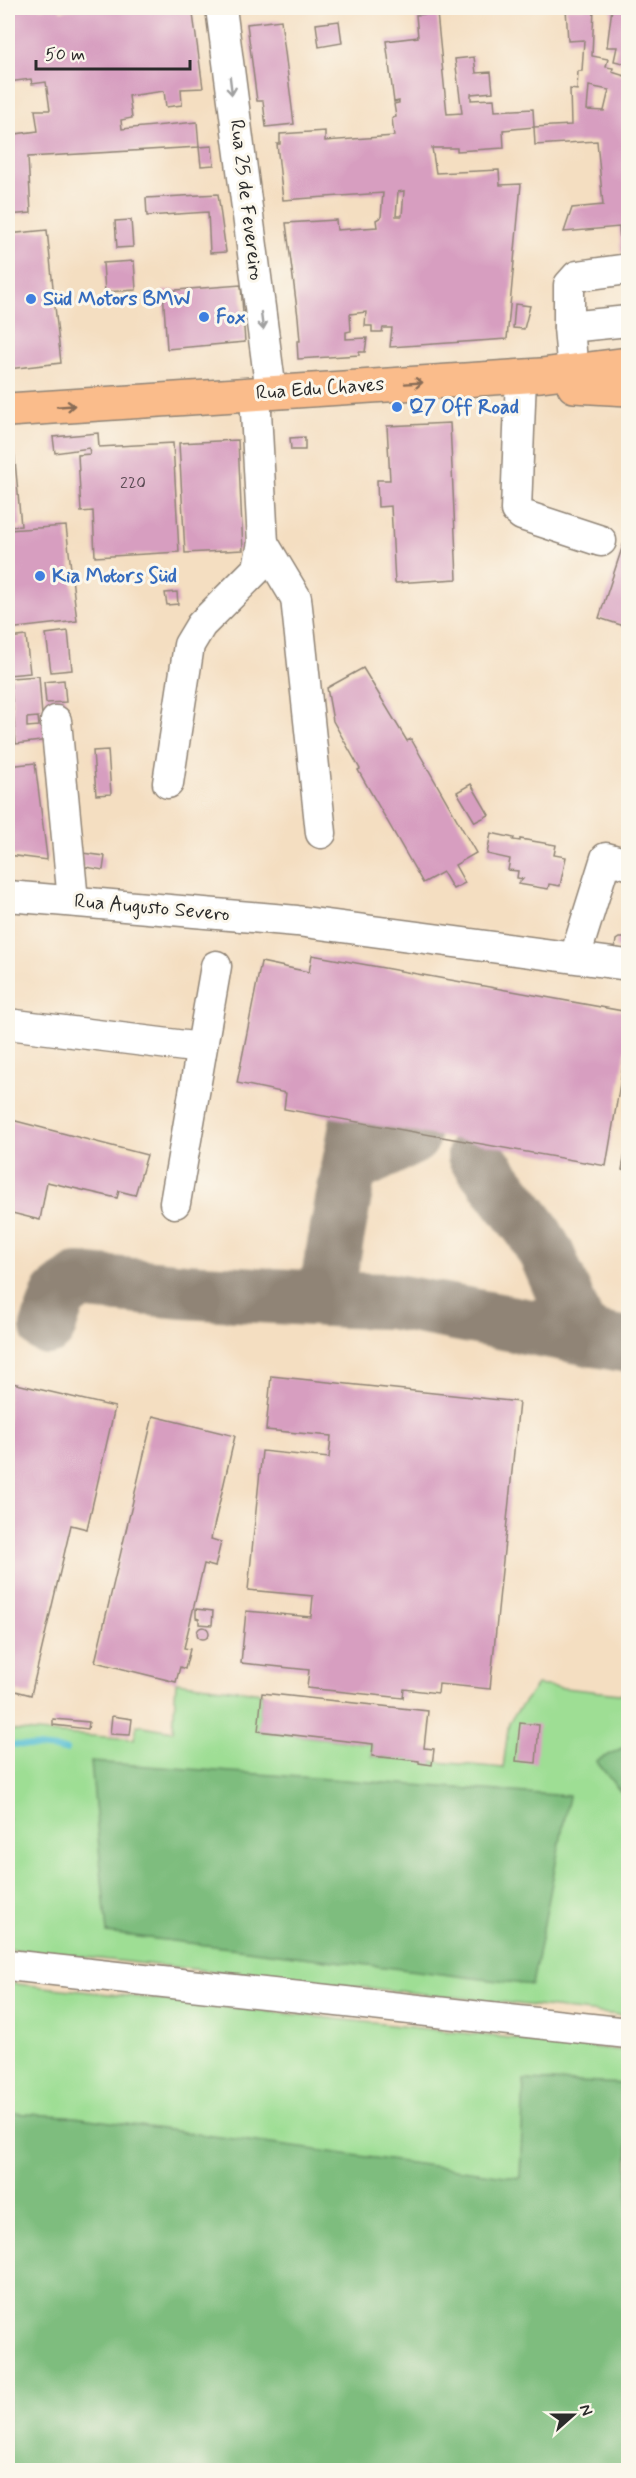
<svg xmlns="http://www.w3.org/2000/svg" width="636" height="2478" viewBox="0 0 636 2478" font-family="Mynerve,sans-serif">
<rect width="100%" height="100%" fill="#fbf7ec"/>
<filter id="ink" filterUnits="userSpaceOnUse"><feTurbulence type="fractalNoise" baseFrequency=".0167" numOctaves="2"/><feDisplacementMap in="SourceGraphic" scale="12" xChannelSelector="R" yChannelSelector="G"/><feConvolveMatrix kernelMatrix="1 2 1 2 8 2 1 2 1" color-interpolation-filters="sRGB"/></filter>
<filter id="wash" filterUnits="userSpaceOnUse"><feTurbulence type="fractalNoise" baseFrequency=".008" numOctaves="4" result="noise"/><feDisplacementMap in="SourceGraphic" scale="24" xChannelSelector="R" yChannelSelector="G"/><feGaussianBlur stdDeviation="1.35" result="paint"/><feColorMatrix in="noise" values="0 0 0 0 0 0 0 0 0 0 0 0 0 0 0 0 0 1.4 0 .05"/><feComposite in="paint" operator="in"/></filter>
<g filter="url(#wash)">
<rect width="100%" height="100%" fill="#f4dec1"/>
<g fill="#9ede94" stroke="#648460" stroke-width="1.5">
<polygon points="176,1682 262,1693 259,1731 373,1744 372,1756 503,1768 509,1722 537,1685 628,1695 628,2016 8,1949 8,1730 134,1739 137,1725 173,1731"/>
<polygon points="8,1983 628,2051 628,2470 8,2470"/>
</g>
<g fill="#7ebd7e" stroke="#547454" stroke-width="1.5">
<polygon points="628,1745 628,1801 596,1761"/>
<polygon points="91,1762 569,1796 532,1985 107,1933"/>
<polygon points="524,2080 628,2084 628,2470 8,2470 8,2113 67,2116 520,2178"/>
</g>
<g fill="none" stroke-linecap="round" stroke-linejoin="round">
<polyline stroke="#58c0d4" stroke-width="6" points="8,1744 66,1750"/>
<g stroke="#908476" stroke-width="56">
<polyline points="475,1155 532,1229 547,1255 578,1327 593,1339"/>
<polyline points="348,1168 412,1137"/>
<polyline points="325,1299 359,1114"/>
<polyline points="48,1327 59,1296 78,1281 184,1291 347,1300 390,1301 628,1345"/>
</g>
</g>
<g id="blocks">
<g fill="#d79ec0" fill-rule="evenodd">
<polygon points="8,8 60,8 60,11 83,8 169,8 193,14 203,88 181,89 182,105 166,107 164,91 129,96 132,118 121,120 122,129 197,122 199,147 28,157 31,213 8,215 8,135 38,131 35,110 50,110 46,82 32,84 31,79 8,82"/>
<path d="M566,8h28l-2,48 16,3 -2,8 7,1 -1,4 16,5v176h-7l-2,-26 -55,5 8,-24 31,-3 -6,-64 -62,4 -1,-18 -31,3 1,18 -47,3v-3h-25l4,25 63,-3 1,15 21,-1 -14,155 -117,8 2,-19h-9l-1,4h-10v-6h-7l1,-14 -16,2 1,17 -5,1v7l21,-1 -2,14h-6v3l-61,4 -1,-18h3l-2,-24 -12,-94 50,-3 1,10 40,-3 -1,-7 5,-3 2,-24 -100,7 -6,-56h3v-10l45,-3v10l69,-5 -2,-18 4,-1 -2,-13 5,-1v-2l-5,1 -8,-61 32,-4 -2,-22 21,-2 10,101 15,-1 -7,-54 19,-2 2,16 15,-1 2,20 -22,2v6l23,-1 1,12 38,-2 1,18 37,-2 -1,-36 7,1 1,-19h4l2,-31 -16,1zM589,86l20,4 -5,21 -17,-1zM404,191l-2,25h-6l2,-24z"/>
<polygon points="612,8 625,8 625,10 628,11 628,64 614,61 617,47 607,47"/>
<polygon points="281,20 294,124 266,127 263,101 257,101 247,24"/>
<polygon points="339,21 342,43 319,47 316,24"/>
<polygon points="212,146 214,165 201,166 199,147"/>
<polygon points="218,194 226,252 210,253 208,212 147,216 146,198"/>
<polygon points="131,220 133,247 117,248 115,221"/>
<polygon points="47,230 61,363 8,369 8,234"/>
<polygon points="134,261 136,290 105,292 103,263"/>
<polygon points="241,285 245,342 167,349 163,291"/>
<polygon points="515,304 530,306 524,329 513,328"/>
<polygon points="450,423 457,579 395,583 391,506 378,507 377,480 390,480 387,426"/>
<polygon points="98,433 99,447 173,443 179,552 95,557 93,511 81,512 78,455 90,454 89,448 55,453 53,437"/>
<polygon points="305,437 305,450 291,450 290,438"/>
<polygon points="238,440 243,550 185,553 179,443"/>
<polygon points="8,450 14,450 21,526 8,527"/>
<polygon points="66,526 77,621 8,629 8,530"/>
<polygon points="628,530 628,612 624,626 599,618"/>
<polygon points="177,592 178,604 167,605 165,593"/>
<polygon points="68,631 72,670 51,672 46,634"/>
<polygon points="26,636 30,673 8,675 8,638"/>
<polygon points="363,668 407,741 411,739 476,853 455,865 465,883 453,889 443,872 423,883 358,770 360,769 333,721 327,688"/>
<path d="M39,676l3,40h5l2,24 -33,4 -6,-66zM38,717l1,9 -12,1v-9z"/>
<polygon points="64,680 66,702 46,703 44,682"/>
<polygon points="8,729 10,736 12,736 14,750 8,751"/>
<polygon points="108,750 111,794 96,795 93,751"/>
<polygon points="35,763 47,857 47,860 8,855 8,766"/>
<polygon points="471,784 489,815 475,822 457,792"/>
<polygon points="491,833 514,838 513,840 520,841 520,839 556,845 554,855 566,857 560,886 549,884 548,889 518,884 523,879 517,878 518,871 508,870 510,859 487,854"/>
<polygon points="82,853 105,856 103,870 80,866"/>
<polygon points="619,938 628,938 628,952 615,947 616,940"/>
<polygon points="312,955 628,1012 628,1037 606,1166 284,1109 286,1093 237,1083 261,962 309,972"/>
<polygon points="8,1119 147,1155 135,1195 119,1191 117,1198 47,1182 40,1220 8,1212"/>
<polygon points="627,1142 628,1142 628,1172 622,1170"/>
<polygon points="271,1376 519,1402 490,1689 439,1684 438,1693 404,1689 403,1698 307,1688 309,1670 241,1663 246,1611 311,1617 313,1596 248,1590 262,1451 329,1458 331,1436 266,1430"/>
<polygon points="8,1382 115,1407 87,1529 71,1525 31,1695 8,1689"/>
<polygon points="153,1416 235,1436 211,1539 221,1542 215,1567 204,1564 184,1648 190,1649 185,1669 180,1667 176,1682 95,1662"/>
<polygon points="196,1609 213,1611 212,1625 199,1624 199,1619 196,1618"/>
<circle cx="203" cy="1633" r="6"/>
<polygon points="262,1693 428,1711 424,1748 434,1749 432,1765 419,1763 419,1761 372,1756 373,1744 258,1731"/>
<polygon points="112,1716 132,1719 130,1735 110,1734"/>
<polygon points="53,1719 89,1722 88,1729 53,1725"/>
<polygon points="520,1723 539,1725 536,1763 516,1761"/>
</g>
</g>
</g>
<g filter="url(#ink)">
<use href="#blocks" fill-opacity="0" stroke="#908476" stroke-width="1.5"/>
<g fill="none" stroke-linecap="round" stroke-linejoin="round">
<defs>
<g id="minor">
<polyline points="221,8 271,392"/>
<polyline points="569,327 628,321"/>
<polyline points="572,362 569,327 569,285 577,276 628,269"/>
<polyline points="521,376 516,510 522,515 601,541"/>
<polyline points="263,543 296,598 321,833"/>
<polyline points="56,721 73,901"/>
<polyline points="168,783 189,645 201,625 258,568 263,543 255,393"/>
<polyline points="8,896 297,921 628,965"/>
<polyline points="575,957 606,858 628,864"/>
<polyline points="8,1024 201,1048"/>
<polyline points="175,1203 216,966"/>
<polyline points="8,1965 628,2033"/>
</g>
<g id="major">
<polyline points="574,386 628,389"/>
<polyline points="8,410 541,375 628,364"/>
</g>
</defs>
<use href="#minor" stroke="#908476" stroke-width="33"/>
<use href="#major" stroke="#908476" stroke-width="36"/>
<use href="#minor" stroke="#fff" stroke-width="30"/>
<use href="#major" stroke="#fabc8b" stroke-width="33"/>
</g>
<defs><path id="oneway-shaft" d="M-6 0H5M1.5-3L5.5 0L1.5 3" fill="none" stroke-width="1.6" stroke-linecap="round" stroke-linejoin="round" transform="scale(1.5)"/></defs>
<g stroke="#a0a0a0">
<use href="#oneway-shaft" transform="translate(231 86) rotate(83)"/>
<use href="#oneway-shaft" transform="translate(262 321) rotate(83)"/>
</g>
<g stroke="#886c56">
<use href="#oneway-shaft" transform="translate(414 383) rotate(-4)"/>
<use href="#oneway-shaft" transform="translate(66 406) rotate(-4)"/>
</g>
</g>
<g fill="#3f7fe0" stroke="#fbf7ec" stroke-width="2">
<circle cx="31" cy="299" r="6"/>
<circle cx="204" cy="317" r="6"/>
<circle cx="397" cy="407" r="6"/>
<circle cx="40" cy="576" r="6"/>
</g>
<g text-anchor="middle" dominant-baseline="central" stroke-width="6" stroke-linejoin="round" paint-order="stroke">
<g font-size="16" fill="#564850">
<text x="133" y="483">220</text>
</g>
<g font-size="20" fill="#2b2b2b" stroke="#fbf7ec">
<text transform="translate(246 200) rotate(83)">Rua 25 de Fevereiro</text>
<text transform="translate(320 389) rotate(-4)">Rua Edu Chaves</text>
<text transform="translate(152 908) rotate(5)">Rua Augusto Severo</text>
</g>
<g font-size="20" font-weight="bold" fill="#366cbe" stroke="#fbf7ec" text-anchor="start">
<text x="43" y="299">Süd Motors BMW</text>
<text x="216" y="317">Fox</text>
<text x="409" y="407">Q7 Off Road</text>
<text x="52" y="576">Kia Motors Süd</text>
</g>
</g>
<rect width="636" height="2478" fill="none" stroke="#fbf7ec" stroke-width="30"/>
<g transform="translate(573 2415) rotate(69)" stroke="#fbf7ec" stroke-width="4.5" paint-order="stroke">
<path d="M0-4.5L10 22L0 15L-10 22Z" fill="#2b2b2b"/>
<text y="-9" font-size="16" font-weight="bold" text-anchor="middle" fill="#2b2b2b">N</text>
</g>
<path d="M36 60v9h154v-9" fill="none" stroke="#2b2b2b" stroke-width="3"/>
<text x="45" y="60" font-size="18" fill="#2b2b2b" stroke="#fbf7ec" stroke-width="4.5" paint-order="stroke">50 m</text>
</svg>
